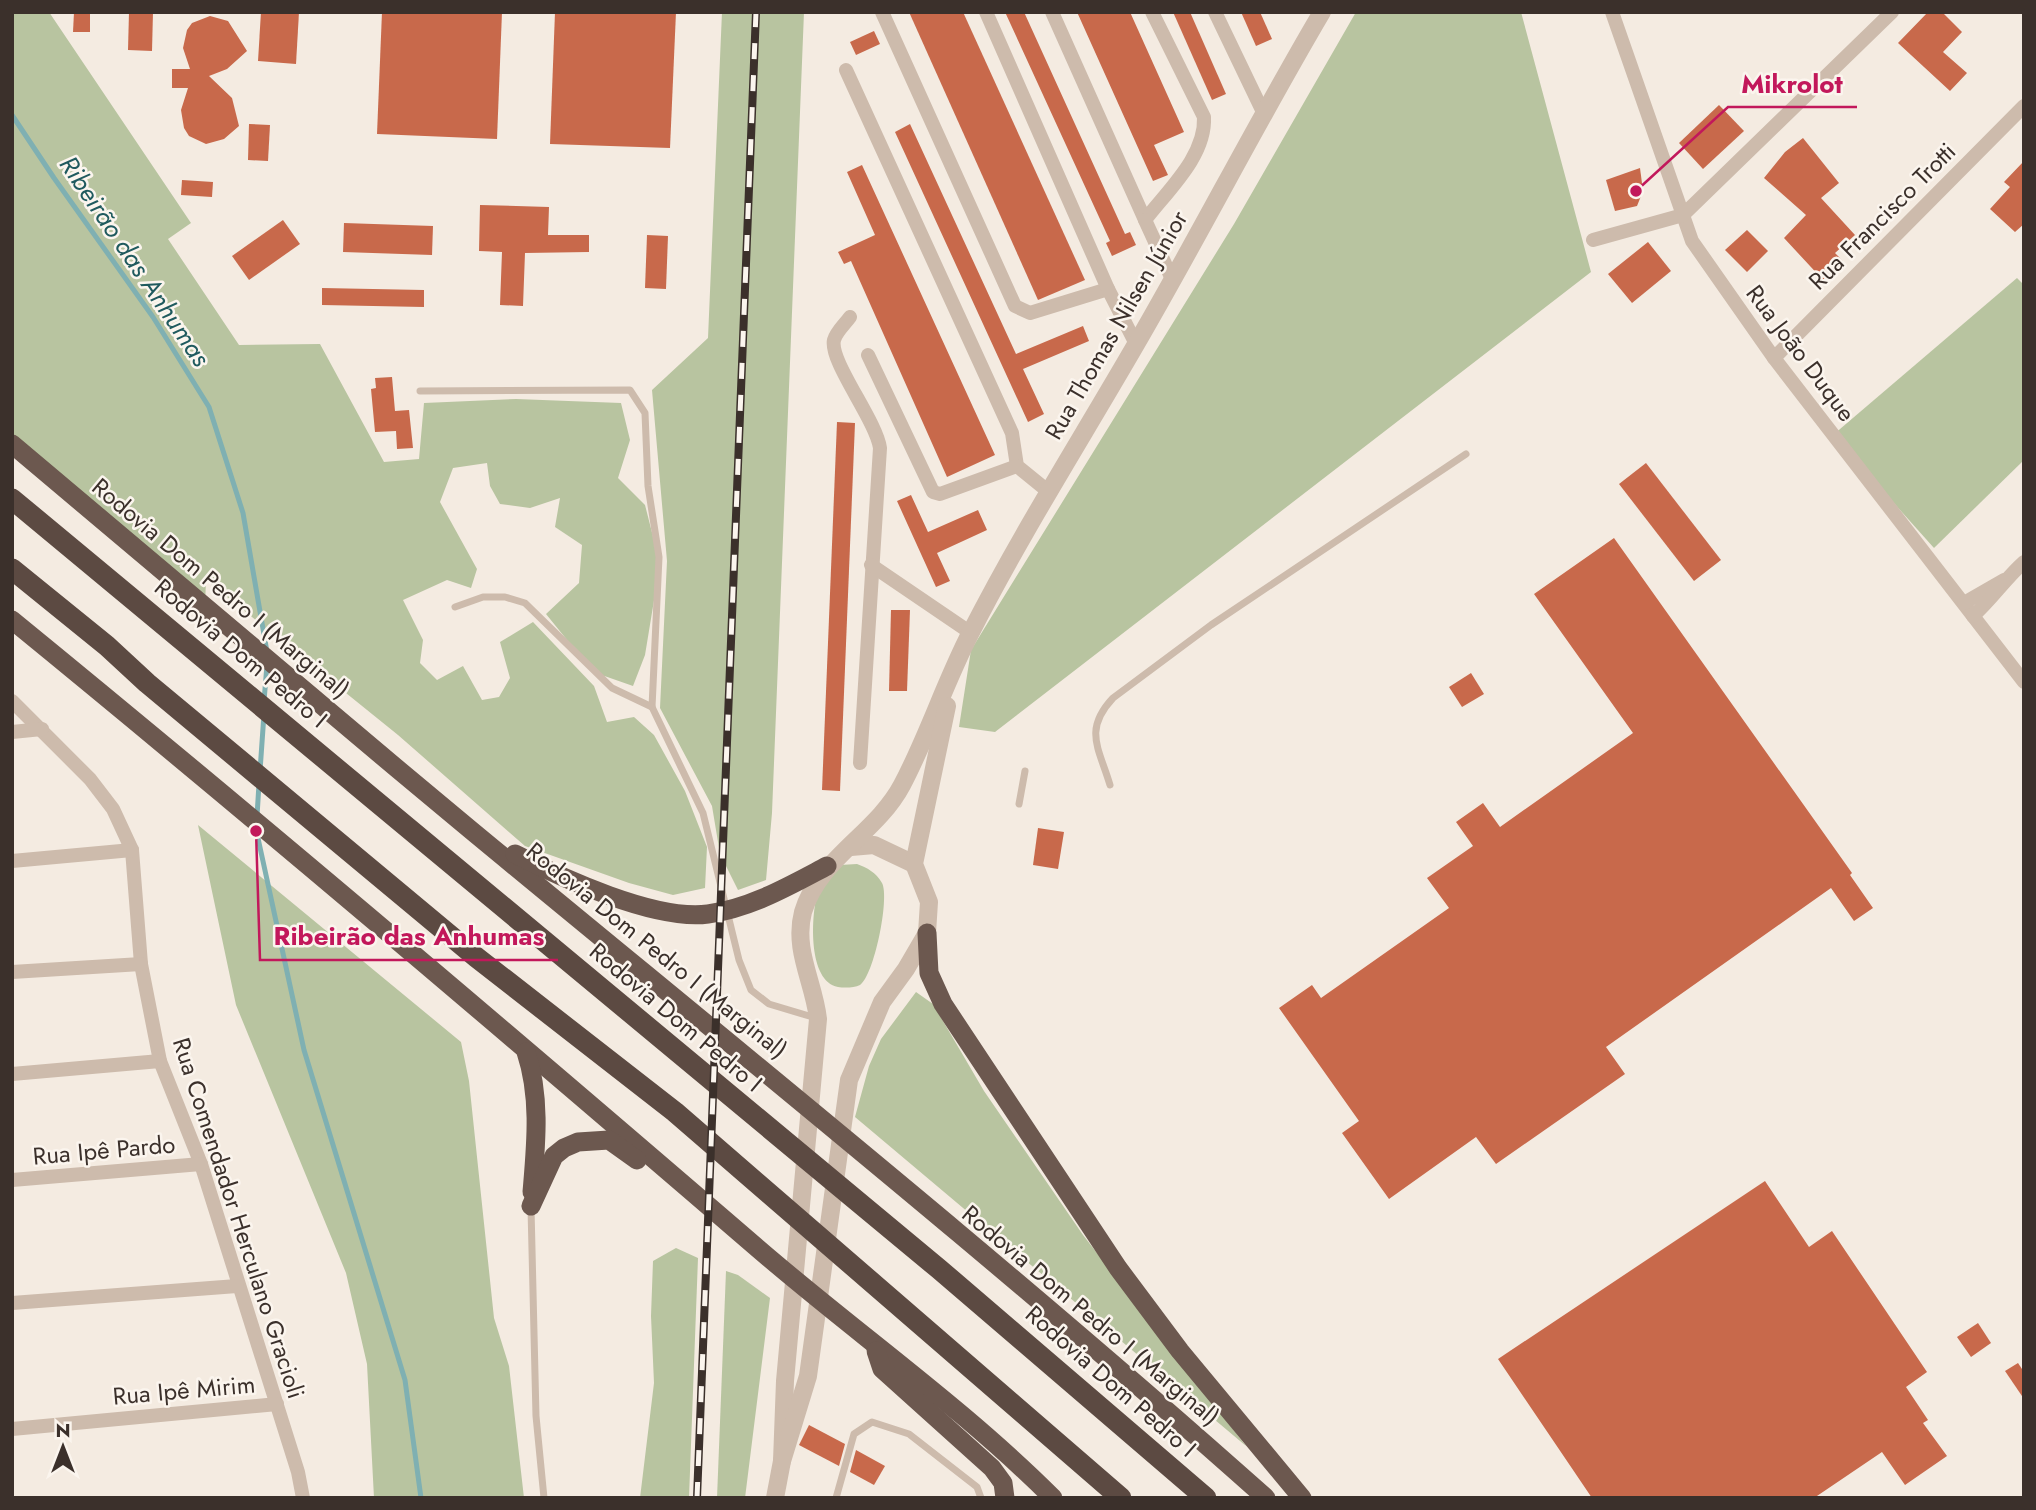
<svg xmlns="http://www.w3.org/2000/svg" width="2036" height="1510" viewBox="0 0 2036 1510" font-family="Jost,sans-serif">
<rect width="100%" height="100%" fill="#f4ebe1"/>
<g fill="#b8c4a0">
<polygon points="12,12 49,12 191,223 168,239 239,345 320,344 384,462 419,459 424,403 516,399 621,403 630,440 618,478 645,505 660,564 645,655 633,686 593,672 546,614 579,583 582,545 555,527 560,498 530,508 500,504 490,486 487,463 453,468 440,502 477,569 471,588 447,580 403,600 423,640 420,663 437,680 463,666 482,700 499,697 510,678 500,642 533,622 594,686 607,722 634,717 654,735 685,791 707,847 705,888 673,895 629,883 525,846 398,735 206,580 205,607 12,446"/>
<polygon points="722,12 804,12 772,813 766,880 738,890 720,854 712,806 660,708 667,561 652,390 708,338"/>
<polygon points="1356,12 1521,12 1591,272 995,732 959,727 971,650 1234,224"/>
<polygon points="2017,278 2024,285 2024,460 1934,548 1833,435"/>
<polygon points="198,825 461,1042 469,1081 494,1318 509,1366 524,1498 374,1498 367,1364 346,1273 236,1005"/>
<path d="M857,864c10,4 19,8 25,19 8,15 -8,93 -22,102 -6,3 -16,3 -22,2 -30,-6 -27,-69 -21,-92 3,-10 16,-21 23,-30z"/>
<polygon points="916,992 933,1004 984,1091 1083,1235 1246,1446 855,1117 869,1066 881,1039"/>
<polygon points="676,1248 698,1258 689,1498 640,1498 654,1383 651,1316 653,1261"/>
<polygon points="726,1271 738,1275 770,1298 745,1498 717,1498"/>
</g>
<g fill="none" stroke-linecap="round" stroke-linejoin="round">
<g stroke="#7fb0b2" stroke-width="5">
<polyline points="12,115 54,178 153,317 209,407 243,513 267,652"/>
<polyline points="264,701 267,665"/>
<polyline points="260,771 264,714"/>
<polyline points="257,816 259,784"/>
<polyline points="256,829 304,1050 405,1380 421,1498"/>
</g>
</g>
<g fill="#c8694b">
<polygon points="74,12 90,12 90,32 73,32"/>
<polygon points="129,12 153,12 152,51 128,50"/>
<polygon points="261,12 299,12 296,64 258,61"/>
<polygon points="382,12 502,12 497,139 377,134"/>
<polygon points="555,12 676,12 670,148 550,144"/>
<polygon points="909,12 963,12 1085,280 1038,300"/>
<polygon points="1005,12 1024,12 1125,234 1130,232 1136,245 1112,256 1106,243 1110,241"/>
<polygon points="1077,12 1130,12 1184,132 1154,145 1168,175 1153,181"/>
<polygon points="1173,12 1190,12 1226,94 1212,100"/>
<polygon points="1241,12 1260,12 1272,39 1256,46"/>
<polygon points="1928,12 1942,12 1962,32 1943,52 1967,73 1950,91 1898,43"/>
<polygon points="210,16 228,21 247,51 227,69 209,76 232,98 239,126 224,139 206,144 189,136 184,128 181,110 188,88 172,88 172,69 190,69 183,48 187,30 192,23"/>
<polygon points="874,31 880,44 856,55 850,42"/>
<polygon points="1719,105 1744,131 1703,169 1679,143"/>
<polygon points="249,124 270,125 268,161 248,160"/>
<polygon points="910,124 1016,354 1083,326 1089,341 1023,369 1044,414 1028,422 895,132"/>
<polygon points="1803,138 1839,183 1821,198 1855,235 1835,253 1843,261 1823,280 1784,238 1806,215 1764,178 1785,152"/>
<polygon points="2024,161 2024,224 2015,232 1990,209 2010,187 2004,182"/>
<polygon points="862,165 995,455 947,477 851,261 844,264 838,252 875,235 847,172"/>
<polygon points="1640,168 1643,191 1637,206 1615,211 1606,180"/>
<polygon points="182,180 213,182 212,197 181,195"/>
<polygon points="480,205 549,207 548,235 589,235 589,252 525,253 523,306 500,305 502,252 479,251"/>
<polygon points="283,220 300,244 249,280 232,256"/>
<polygon points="344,223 433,226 432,255 343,252"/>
<polygon points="1747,230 1768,251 1747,272 1725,250"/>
<polygon points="647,235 668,236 666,289 645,288"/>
<polygon points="1648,242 1671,271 1632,303 1608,274"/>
<polygon points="322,288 424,290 424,307 322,305"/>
<polygon points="392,377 395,411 409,410 413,448 397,449 396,431 375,432 371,389 376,388 375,378"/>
<polygon points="837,422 855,423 840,791 822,790"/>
<polygon points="1646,463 1721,560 1694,581 1619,484"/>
<polygon points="911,495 928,532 978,510 987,530 937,553 950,581 936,587 897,501"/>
<polygon points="1614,538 1852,873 1850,875 1873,908 1854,921 1831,888 1606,1047 1625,1074 1496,1164 1476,1137 1389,1199 1342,1133 1359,1121 1279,1008 1312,985 1321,998 1449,908 1427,878 1473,846 1456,822 1483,803 1500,827 1633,733 1534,594"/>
<polygon points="891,610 910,610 907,691 889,691"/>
<polygon points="1471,673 1484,694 1462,707 1449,687"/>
<polygon points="1038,828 1064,832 1058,869 1033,865"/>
<polygon points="1765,1181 1809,1247 1832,1231 1927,1372 1906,1387 1928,1420 1923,1423 1947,1456 1905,1485 1882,1452 1814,1498 1592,1498 1498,1359"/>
<polygon points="1978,1323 1991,1343 1971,1357 1957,1337"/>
<polygon points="2018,1363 2024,1372 2024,1399 2005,1371"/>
<polygon points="809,1425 845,1444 839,1466 799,1445"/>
<polygon points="856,1450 885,1466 874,1485 850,1472"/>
</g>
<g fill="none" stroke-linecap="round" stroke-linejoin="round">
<g stroke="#cdbbac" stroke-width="7">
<polyline points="420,391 630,390 645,413 648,486 659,557 652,707 703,813 739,960 751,990 769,1004 816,1018"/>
<polyline points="455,607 483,597 505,597 525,603 612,688 652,707"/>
<path d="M1110,785c-11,-37 -27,-55 3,-87l98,-73 255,-171"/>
<polyline points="1019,804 1025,771"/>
<polyline points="531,1208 536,1416 544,1498"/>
<polyline points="836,1498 854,1434 872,1422 909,1434 977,1487 981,1498"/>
</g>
<g stroke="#cdbbac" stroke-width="14">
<polyline points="882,12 1015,306 1030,313 1108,289"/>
<polyline points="986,12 1108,289 1136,344"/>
<path d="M1052,12l93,208c23,-30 61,-64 59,-103l-52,-105"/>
<polyline points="1215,12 1263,112"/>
<polyline points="1612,12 1692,241 1774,358 2024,682"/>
<polyline points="846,70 1012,433 1017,466 1049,492"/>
<polyline points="1145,220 1172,279"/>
<polyline points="1593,240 1683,215 1892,12"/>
<path d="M850,317c-5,7 -14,15 -16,23 -5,21 42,80 46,108l-20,315"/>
<polyline points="868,355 933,492 940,494 1017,466"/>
<polyline points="1774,358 2024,106"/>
<polyline points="871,565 971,633"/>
<polyline points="1964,603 2004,580"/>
<path d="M1973,616c19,-17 32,-37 51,-54"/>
<polyline points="12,701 90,779 113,809 132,850 141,964 160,1061 201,1164 298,1472 303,1498"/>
<polyline points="12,732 42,729"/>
<polyline points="12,861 132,850"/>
<polyline points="12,972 141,964"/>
<polyline points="12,1074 160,1061"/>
<polyline points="12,1180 201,1164"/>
<polyline points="12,1303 237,1286"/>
<polyline points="12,1429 277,1404"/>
</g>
<g stroke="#cdbbac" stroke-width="18">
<polyline points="851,847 874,845 914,864"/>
<path d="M782,1461l3,-80 33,-362c-4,-37 -25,-69 -15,-107 16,-54 73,-78 99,-127 26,-49 43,-103 69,-153 50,-98 109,-191 164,-286 64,-110 122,-224 187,-334"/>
<polyline points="775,1498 782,1461 808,1376 849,1080 882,1002 906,969 927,933 929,902 914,864 947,706"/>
</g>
<g stroke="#6c584f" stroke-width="19">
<path d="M12,444c153,130 306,259 460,387 266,220 536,437 794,667"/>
<path d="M12,620c251,205 498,415 743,626 98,85 206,160 298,252"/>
<path d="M515,854c47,24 140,67 193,60 43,-6 81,-28 119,-48"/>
<polyline points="927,933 929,973 943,1004 1118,1268 1180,1351 1302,1498"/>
<path d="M526,1052c15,45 10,93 6,140"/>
<polyline points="531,1206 554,1156 564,1148 578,1142 609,1140 637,1160"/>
<polyline points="876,1351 882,1369 992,1468 1003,1483 1005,1498"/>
</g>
<g stroke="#5c4a42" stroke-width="21">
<polyline points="12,499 939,1269 1206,1498"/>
<polyline points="12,569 107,646 147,683 476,957 675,1112 1121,1498"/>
</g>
<defs>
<polyline id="rail" points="697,1498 756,12"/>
</defs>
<use href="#rail" stroke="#3b302b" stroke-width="8"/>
<use href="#rail" stroke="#fbf5ee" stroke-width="5" stroke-dasharray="16" stroke-linecap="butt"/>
</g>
<g text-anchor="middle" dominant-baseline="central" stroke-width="5" stroke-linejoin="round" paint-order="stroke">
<g font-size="24" fill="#3b302b" stroke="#fbf5ee">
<text transform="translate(1882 216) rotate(-45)">Rua Francisco Trotti</text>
<text transform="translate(1116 325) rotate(-60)">Rua Thomas Nilsen Júnior</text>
<text transform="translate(1801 353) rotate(53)">Rua João Duque</text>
<text transform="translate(221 588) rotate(40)">Rodovia Dom Pedro I (Marginal)</text>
<text transform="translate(241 653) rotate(40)">Rodovia Dom Pedro I</text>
<text transform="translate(657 950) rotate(39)">Rodovia Dom Pedro I (Marginal)</text>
<text transform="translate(676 1017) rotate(40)">Rodovia Dom Pedro I</text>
<text transform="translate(104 1150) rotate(-5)">Rua Ipê Pardo</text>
<text transform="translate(239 1218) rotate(72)">Rua Comendador Herculano Gracioli</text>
<text transform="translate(1091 1315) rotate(40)">Rodovia Dom Pedro I (Marginal)</text>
<text transform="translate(1111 1381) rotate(41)">Rodovia Dom Pedro I</text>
<text transform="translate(184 1390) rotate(-5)">Rua Ipê Mirim</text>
</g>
<g font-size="26" font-style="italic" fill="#1f5a5e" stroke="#fbf5ee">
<text transform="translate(135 261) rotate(56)">Ribeirão das Anhumas</text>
</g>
</g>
<path fill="none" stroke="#c2185b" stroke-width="2.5" d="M1636 191L1728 107H1857M256 831L260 960H558"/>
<g fill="#c2185b" stroke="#fbf5ee" stroke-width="2.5">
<circle cx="1636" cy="191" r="7"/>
<circle cx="256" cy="831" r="7"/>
</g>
<g font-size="26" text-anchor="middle" font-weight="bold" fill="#c2185b" stroke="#fbf5ee" stroke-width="5" stroke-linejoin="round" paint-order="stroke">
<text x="1792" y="93">Mikrolot</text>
<text x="409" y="945">Ribeirão das Anhumas</text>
</g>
<rect width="2036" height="1510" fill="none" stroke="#3b302b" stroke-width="28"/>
<g transform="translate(63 1447)" stroke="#fbf5ee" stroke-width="5" paint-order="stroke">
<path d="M0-5L12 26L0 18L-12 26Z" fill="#3b302b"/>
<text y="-10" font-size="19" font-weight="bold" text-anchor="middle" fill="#3b302b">N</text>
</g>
</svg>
